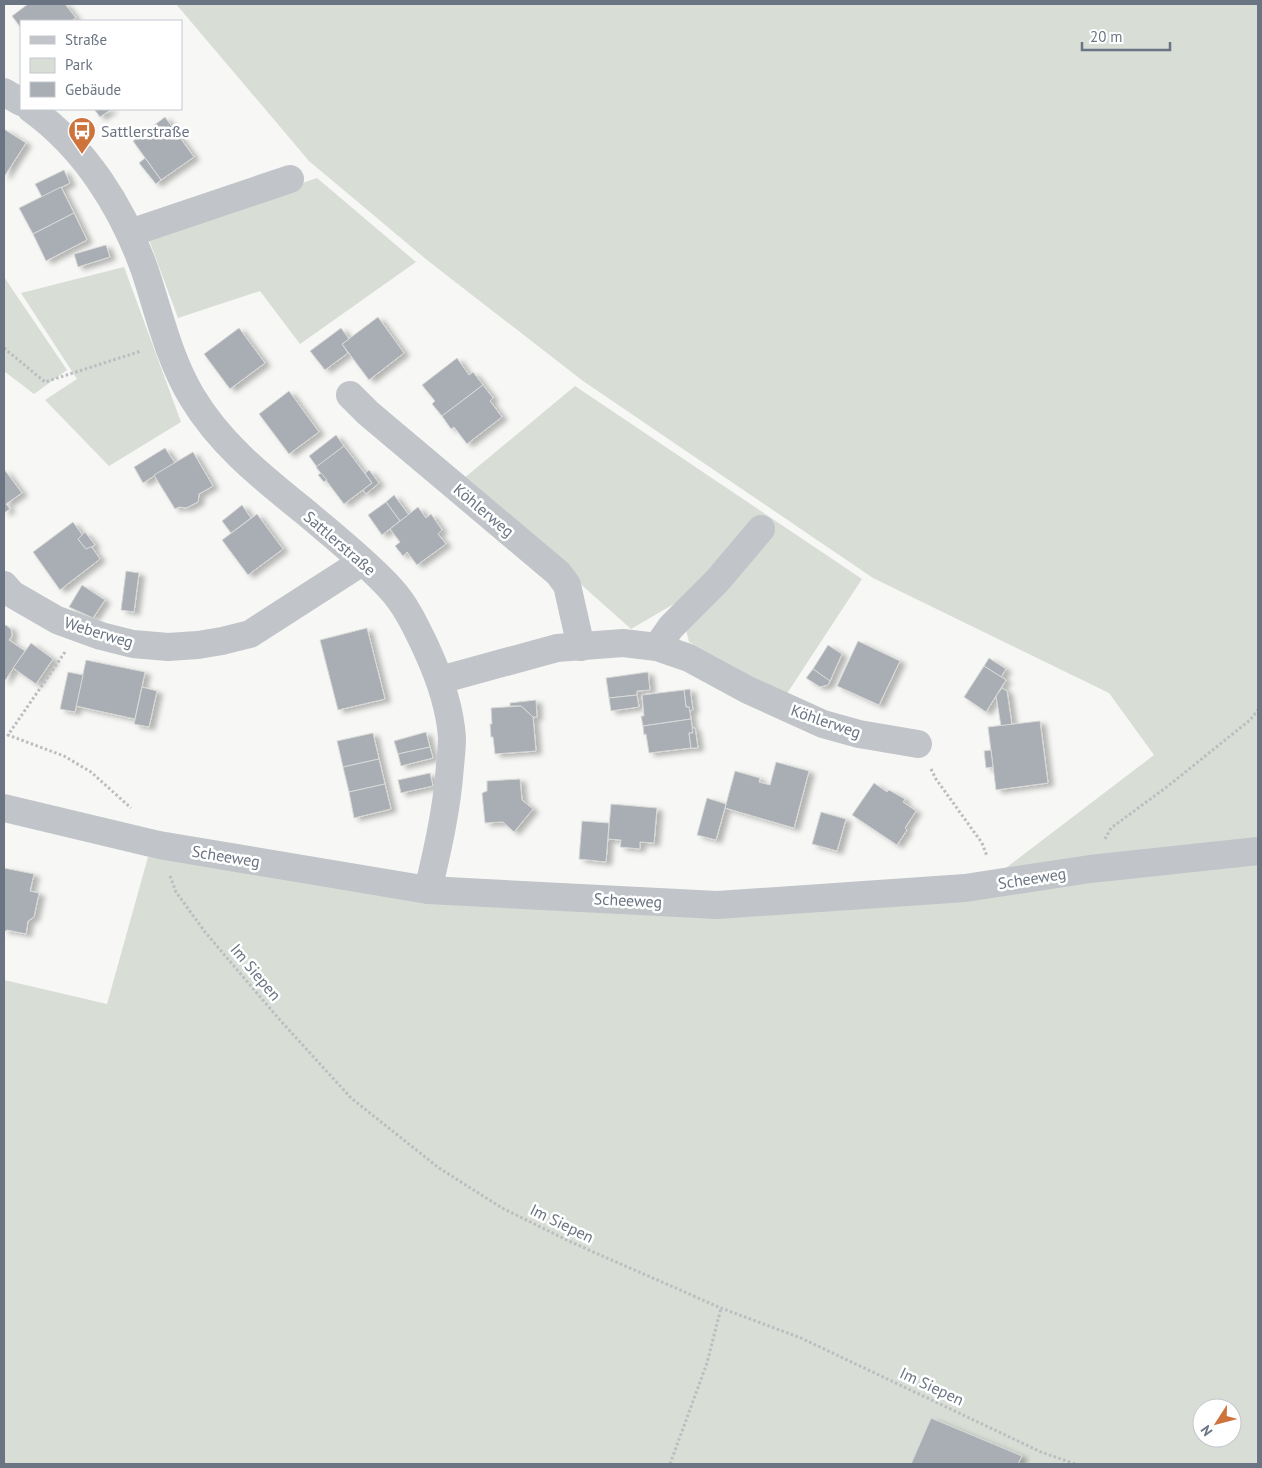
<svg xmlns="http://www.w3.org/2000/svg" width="1262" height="1468" viewBox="0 0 1262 1468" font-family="'PT Sans',sans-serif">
<defs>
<filter id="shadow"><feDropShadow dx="5.5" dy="3" stdDeviation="2.5" flood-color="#0004"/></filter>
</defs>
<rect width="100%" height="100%" fill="#f7f7f5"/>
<g fill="#d8ddd6" fill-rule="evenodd">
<path d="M176,4h1082v1460h-1254v-484l103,24 41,-147 276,44 149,3 417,-24 164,-125 -45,-62 -236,-115 -290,-197 -156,-121 -118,-99zM1202,1408h30v30h-30z"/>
<polygon points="317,178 416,262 300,344 260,291 178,318 148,237"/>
<polygon points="124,267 181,422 109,466 45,400 77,379 21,293"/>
<polygon points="4,277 67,370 34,394 4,371"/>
<polygon points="575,386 862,579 786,695 689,642 679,601 631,629 463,479"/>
</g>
<g fill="#a9aeb4" stroke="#d8d9d7" filter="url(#shadow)">
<polygon points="28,4 65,4 76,18 71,21 21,21 21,28 12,16"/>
<polygon points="94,109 112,109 100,117"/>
<polygon points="165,117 194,157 161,180 133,141"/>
<polygon points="4,129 26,143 4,177"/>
<polygon points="145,158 161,180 156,184 139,163"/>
<polygon points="64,170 70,183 42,197 35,184"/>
<polygon points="61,187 74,213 33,234 19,208"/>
<polygon points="74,213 87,240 46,261 33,234"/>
<polygon points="106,245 110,257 78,267 74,254"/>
<polygon points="378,317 404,353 369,380 342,344"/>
<polygon points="239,328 265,363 230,389 204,354"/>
<polygon points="341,328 349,339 342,344 348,353 325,370 310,351"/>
<polygon points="457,358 469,375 473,372 483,385 442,416 432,404 435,401 422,385"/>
<polygon points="483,385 493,398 490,401 502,417 467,444 454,427 451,429 442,416"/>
<polygon points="289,391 319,432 289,454 259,414"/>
<polygon points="336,435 344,446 317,467 309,456"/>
<polygon points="344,446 372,483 344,504 316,467"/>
<polygon points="165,448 175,463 143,483 134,467"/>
<polygon points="193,452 213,486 199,494 198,502 186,508 179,507 175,509 154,475"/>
<polygon points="4,469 22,493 6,504 10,509 4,513"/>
<polygon points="369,470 379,483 366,494 363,490 372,483 365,473"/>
<polygon points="321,473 327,480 324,482 318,475"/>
<polygon points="394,495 409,515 400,521 386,502"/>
<polygon points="386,502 400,521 382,535 368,515"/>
<polygon points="242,505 251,518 231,533 222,521"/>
<polygon points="418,507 426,518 431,514 442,530 438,534 446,544 417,565 407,552 403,556 395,546 400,542 390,529"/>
<polygon points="257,514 283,549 248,575 222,540"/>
<polygon points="73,522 83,536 78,539 86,549 91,546 100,559 60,590 33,552"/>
<polygon points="85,532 95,545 86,549 78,539"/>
<polygon points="126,571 139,573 134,612 121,610"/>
<polygon points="82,585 105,600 93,618 69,607"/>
<polygon points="6,625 11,629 12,636 9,640 25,651 4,682 4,626"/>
<polygon points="367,628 385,699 338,710 320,640"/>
<polygon points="858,641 900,661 879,705 837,686"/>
<polygon points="31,643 53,659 36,684 13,668"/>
<polygon points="828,645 842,654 830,681 813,669"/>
<polygon points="989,658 1006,669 1001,677 984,666"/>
<polygon points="86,660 145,672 135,719 76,706"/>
<polygon points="984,666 1006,680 986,712 964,697"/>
<polygon points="813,669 830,681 828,685 820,687 806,678"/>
<polygon points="68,672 83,675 75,712 60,709"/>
<polygon points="648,672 650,690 637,691 637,695 609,698 606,678"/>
<polygon points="142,687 157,691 149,727 134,724"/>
<polygon points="1002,688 1007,691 1012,725 1001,726 996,696"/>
<polygon points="690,689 693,710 690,711 689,707 686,707 684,690"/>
<polygon points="684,690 686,707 689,707 691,719 643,726 641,716 644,716 642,695"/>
<polygon points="637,695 639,707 611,711 609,698"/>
<polygon points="536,700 537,717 533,717 521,706 510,706 510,703"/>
<polygon points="521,706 533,717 536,751 495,754 493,737 491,737 490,724 492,724 491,708"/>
<polygon points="691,719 693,733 689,733 691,748 649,753 646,734 644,735 643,726"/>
<polygon points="1040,721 1048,783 996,790 988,727"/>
<polygon points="692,728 695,728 698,748 691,748 689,733 693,733"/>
<polygon points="426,732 430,747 398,754 394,741"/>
<polygon points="373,733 379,759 343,767 337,741"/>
<polygon points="430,747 433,758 401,766 398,754"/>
<polygon points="991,750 993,767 986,768 984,751"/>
<polygon points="379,759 385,784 349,792 343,767"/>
<polygon points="776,762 809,771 794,828 725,808 735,771 760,778 759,782 770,785"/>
<polygon points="430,773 433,786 401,793 398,780"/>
<polygon points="520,779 522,800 533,809 514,832 503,822 485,823 482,793 487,791 487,781"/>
<polygon points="874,783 887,792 889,790 905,799 903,802 916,811 905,828 907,830 897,845 852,815"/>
<polygon points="385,784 391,809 354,818 349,792"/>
<polygon points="707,798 726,804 716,840 697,835"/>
<polygon points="611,804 657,808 654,843 640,842 640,849 620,847 621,840 608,839"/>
<polygon points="821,812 846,819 837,851 812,844"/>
<polygon points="582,821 609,823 606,862 579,859"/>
<polygon points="4,868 34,874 30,891 39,893 34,917 28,921 26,934 7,930 4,932"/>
<polygon points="931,1418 1022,1456 1018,1464 911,1464"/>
</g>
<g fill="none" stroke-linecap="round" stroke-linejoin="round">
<g stroke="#bbbdc0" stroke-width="3" stroke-dasharray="2.5 2.5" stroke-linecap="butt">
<polyline points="4,348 45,382 141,351"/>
<polyline points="65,652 8,735 64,756 91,772 131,808"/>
<polyline points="931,769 936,779 982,843 987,856"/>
<polyline points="1105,839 1111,828 1168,786 1250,720 1258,710"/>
<polyline points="170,876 176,892 205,932 279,1019 351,1098 439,1168 502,1208 573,1243 721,1308 801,1338 1041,1452 1075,1464"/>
<polyline points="670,1464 707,1363 721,1308"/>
</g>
<g stroke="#c1c4c8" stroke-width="28">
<polyline points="4,92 21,102"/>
<path d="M31,109c54,39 92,99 114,162 14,42 24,88 47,126 30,50 74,83 118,119 27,23 56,46 80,72 16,17 26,39 36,60 13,28 24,58 26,90 0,9 -1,18 -2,28 -3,42 -12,82 -22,124"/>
<polyline points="130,233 290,179"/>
<polyline points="350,395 368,413 558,573 567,585 581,647"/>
<polyline points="4,585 12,594 57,620 101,636 133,644 168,647 198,645 222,641 250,634 362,562"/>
<polyline points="657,647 671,627 717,581 761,529"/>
<polyline points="440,680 557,648 623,643 657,647 689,658 748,690 823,724 859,734 918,744"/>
<polyline points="4,808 159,845 428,890 717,905 965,888 1090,869 1258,851"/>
</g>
</g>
<defs>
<symbol id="bus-pin" viewBox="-11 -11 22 30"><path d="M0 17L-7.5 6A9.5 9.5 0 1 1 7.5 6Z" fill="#cf733d" stroke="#fff"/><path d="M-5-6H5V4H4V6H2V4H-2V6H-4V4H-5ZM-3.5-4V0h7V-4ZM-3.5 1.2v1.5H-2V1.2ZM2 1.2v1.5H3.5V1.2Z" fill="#fff"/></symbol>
</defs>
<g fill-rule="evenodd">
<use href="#bus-pin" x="66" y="115" width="32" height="43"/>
</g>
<g text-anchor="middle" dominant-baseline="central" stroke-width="5" stroke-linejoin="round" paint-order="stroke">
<g font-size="16" fill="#6a7482" stroke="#fff" text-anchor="start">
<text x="101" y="131">Sattlerstraße</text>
</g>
<g font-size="16" fill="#6a7482" stroke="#fff">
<text transform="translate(484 510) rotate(40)">Köhlerweg</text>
<text transform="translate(340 543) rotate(41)">Sattlerstraße</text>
<text transform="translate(99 632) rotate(17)">Weberweg</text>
<text transform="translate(826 721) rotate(19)">Köhlerweg</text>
<text transform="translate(226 856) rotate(9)">Scheeweg</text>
<text transform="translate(1032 878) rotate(-9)">Scheeweg</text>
<text transform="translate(628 900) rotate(3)">Scheeweg</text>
<text transform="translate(256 972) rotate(50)">Im Siepen</text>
<text transform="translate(562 1223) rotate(26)">Im Siepen</text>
<text transform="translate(932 1386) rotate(25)">Im Siepen</text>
</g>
</g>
<rect width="1262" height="1468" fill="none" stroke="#6a7482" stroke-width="10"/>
<rect x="20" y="20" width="162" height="90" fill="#ffffff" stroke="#c3c7cd"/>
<rect x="30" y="36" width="25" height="8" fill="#c1c4c8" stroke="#c3c7cd"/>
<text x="65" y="45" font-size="15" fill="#6a7482">Straße</text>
<rect x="30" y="58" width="25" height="15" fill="#d8ddd6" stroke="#c3c7cd"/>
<text x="65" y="70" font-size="15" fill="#6a7482">Park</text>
<rect x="30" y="82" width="25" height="15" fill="#a9aeb4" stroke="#c3c7cd"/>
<text x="65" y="95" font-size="15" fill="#6a7482">Gebäude</text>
<g transform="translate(1217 1423) rotate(234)"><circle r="24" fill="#ffffff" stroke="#c3c7cd"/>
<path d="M0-4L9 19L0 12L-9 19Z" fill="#cf733d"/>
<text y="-8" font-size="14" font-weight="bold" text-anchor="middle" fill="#6a7482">N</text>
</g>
<path d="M1082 42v8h88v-8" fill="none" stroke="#6a7482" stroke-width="2.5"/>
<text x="1090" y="42" font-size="15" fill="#6a7482" stroke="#ffffff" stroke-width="4" paint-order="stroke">20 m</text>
</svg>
